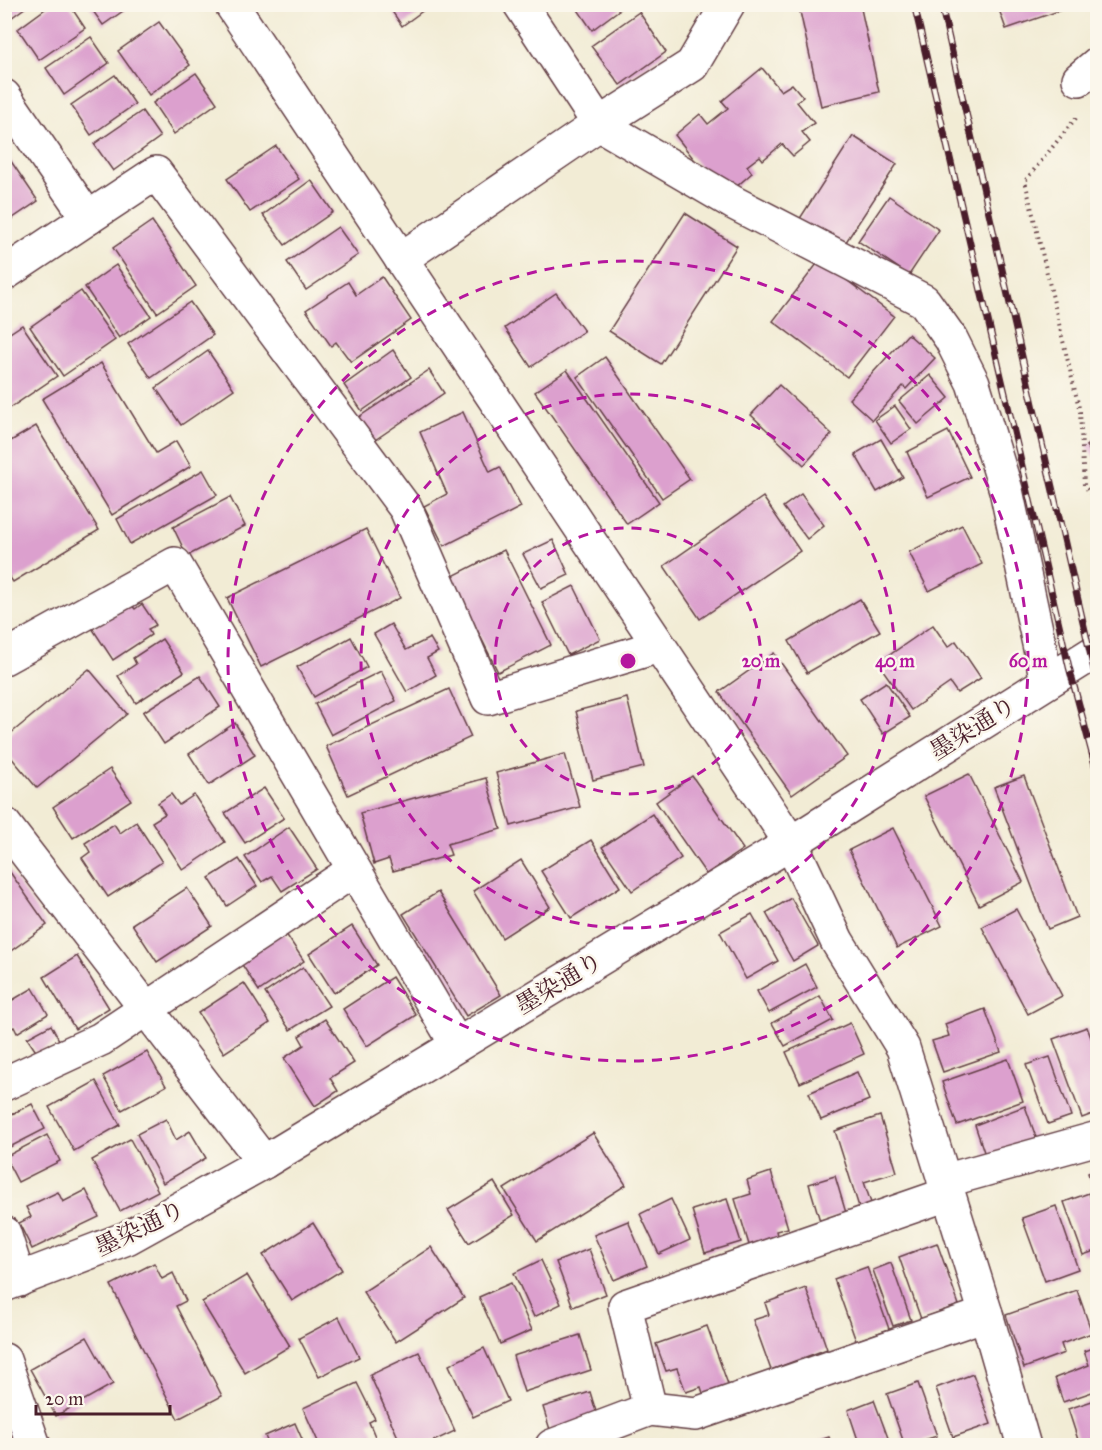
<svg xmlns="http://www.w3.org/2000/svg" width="1102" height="1450" viewBox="0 0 1102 1450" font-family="'IM FELL Great Primer','Noto Serif JP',serif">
<rect width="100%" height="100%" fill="#fbf7ec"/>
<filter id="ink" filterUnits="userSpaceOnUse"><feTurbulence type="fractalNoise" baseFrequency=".0167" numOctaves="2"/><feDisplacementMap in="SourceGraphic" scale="12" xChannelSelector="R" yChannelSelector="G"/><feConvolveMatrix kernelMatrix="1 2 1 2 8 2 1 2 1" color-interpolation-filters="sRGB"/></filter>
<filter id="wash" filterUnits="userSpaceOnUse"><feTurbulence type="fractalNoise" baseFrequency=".008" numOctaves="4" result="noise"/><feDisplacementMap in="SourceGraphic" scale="24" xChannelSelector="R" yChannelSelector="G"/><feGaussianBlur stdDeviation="1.35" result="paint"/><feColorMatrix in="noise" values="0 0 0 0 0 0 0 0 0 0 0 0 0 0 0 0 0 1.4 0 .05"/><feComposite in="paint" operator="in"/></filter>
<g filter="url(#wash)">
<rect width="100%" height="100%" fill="#f2ecd5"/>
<g id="blocks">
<g fill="#dca0ce">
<polygon points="4,4 30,4 4,23"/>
<polygon points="52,4 69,4 85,28 39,60 18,29"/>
<polygon points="88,4 133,4 103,25"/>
<polygon points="387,4 432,4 402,26"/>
<polygon points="574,4 627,4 592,30"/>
<polygon points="812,4 860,4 879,92 821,106 799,7"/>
<polygon points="997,4 1075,4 1076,5 1006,29"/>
<polygon points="639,12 666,52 620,85 591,46"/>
<polygon points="159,22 190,65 149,95 118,51"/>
<polygon points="91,37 109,63 64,95 46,68"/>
<polygon points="762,68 781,91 792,84 803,97 797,102 814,123 802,132 810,142 793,156 782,144 763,160 760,156 747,166 752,173 736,187 704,172 675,135 700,114 708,124 728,108 722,101"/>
<polygon points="196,73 217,103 174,134 153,103"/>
<polygon points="115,75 135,104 91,135 71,105"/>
<polygon points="142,111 160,137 113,171 94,144"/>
<polygon points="853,136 897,164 842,248 799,220"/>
<polygon points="276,146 299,179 250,212 227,179"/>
<polygon points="4,151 38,201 4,224"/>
<polygon points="311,180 333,212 285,245 263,215"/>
<polygon points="889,196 939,230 909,275 858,241"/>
<polygon points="685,213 737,246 661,364 609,331"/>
<polygon points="152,221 196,286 157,313 113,248"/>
<polygon points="338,227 358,255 306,290 287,262"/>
<polygon points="820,260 894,316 847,377 773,321"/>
<polygon points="116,265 151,316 119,338 85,287"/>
<polygon points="382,277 411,320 351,362 336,342 331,346 306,310 348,282 356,295"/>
<polygon points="81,291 115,340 63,376 30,327"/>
<polygon points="556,293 584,331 531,367 505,328"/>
<polygon points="190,302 213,335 151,378 128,344"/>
<polygon points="22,325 57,376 4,412 4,337"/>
<polygon points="908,334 935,358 906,389 903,386 872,420 849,399"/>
<polygon points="393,350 411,377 362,411 344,385"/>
<polygon points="208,351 234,389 181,425 156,388"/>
<polygon points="605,357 690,479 662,498 577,377"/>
<polygon points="101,363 156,453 176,441 191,466 112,515 42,399"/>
<polygon points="429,370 444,393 372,442 356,419"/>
<polygon points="567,370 659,502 627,524 535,392"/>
<polygon points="930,375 949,398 918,424 899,401"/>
<polygon points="779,385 832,434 804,465 751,415"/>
<polygon points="895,406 911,429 891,443 875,420"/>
<polygon points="463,412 490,472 500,467 521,507 444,546 424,506 447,494 420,432"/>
<polygon points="36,426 99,530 13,582 4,569 4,445"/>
<polygon points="948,431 970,477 928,497 907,452"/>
<polygon points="1098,437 1098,462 1086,446"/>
<polygon points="881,439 903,477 877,492 855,454"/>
<polygon points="203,470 217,495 130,544 117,519"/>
<polygon points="801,494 824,525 807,539 783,507"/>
<polygon points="230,497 245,526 187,556 173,527"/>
<polygon points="763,497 800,551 700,619 664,566"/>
<polygon points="962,525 982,564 929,591 909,552"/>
<polygon points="366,529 400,598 261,667 227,598"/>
<polygon points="553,540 569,575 541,588 523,554"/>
<polygon points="504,550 551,645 498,672 451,577"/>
<polygon points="574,586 600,639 568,655 542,602"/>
<polygon points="860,599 880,631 807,673 789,641"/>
<polygon points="130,603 135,609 142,604 156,625 148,629 151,635 113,660 92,628"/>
<polygon points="391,624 406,650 430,638 438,652 427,658 436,675 407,692 374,634"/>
<polygon points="933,625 948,647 956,641 981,678 957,693 950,683 911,710 878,663"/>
<polygon points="351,637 367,667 314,697 297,667"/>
<polygon points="162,639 184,672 136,703 118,676 136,664 133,658"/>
<polygon points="774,653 847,756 792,795 719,692"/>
<polygon points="89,669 127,714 37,788 4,749 4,739"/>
<polygon points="381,671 396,701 331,735 315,704"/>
<polygon points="200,676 220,707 164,744 143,712"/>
<polygon points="886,682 910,717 883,734 860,699"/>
<polygon points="449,689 471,737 348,795 326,746"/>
<polygon points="627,698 644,767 593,780 576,711"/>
<polygon points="235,723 255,755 209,785 189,754"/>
<polygon points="565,754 580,807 511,826 496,773"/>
<polygon points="110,769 131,800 73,838 53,807"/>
<polygon points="969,774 1023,882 979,905 924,796"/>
<polygon points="692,776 743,849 706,874 656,802"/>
<polygon points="1024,776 1077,917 1048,929 994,787"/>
<polygon points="486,778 501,829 447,844 451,855 393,871 389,859 374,864 360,813"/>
<polygon points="264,788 284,818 245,843 225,813"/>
<polygon points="171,794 179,805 194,795 225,842 183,870 152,822 165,814 158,803"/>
<polygon points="652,814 681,858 632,891 602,847"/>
<polygon points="136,822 162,862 108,897 82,858 90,852 85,843 114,824 120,833"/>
<polygon points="289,827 317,869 282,891 272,876 262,882 245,857"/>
<polygon points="893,828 942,926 897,948 849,850"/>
<polygon points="591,840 620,887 571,918 541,871"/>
<polygon points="239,859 257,886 227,906 209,878"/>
<polygon points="521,860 550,907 502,938 473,891"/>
<polygon points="5,865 47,925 5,955"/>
<polygon points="187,888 212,926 157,962 132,924"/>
<polygon points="438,892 501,995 466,1016 403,914"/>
<polygon points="791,898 818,946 793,961 766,913"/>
<polygon points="1016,909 1062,996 1028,1014 982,927"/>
<polygon points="752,914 778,961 746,979 720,932"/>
<polygon points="352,926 377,965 334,993 309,954"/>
<polygon points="284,931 304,961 259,991 239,960"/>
<polygon points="77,956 109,1008 75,1029 44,977"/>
<polygon points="805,964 817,987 769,1013 757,991"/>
<polygon points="303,967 329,1006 290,1030 265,993"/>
<polygon points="392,977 416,1015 367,1046 343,1009"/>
<polygon points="244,983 270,1023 224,1053 198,1013"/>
<polygon points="33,988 48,1014 17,1033 14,1027 4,1032 4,1005"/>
<polygon points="820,996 833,1020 785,1046 772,1023"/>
<polygon points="985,1009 1001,1052 943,1072 932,1041 949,1036 945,1024"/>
<polygon points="325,1019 354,1063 330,1078 338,1091 315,1106 284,1058 304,1045 299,1036"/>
<polygon points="850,1023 864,1054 800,1083 786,1052"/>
<polygon points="51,1025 59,1040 37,1053 27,1038"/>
<polygon points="1087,1027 1098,1056 1098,1112 1082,1118 1053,1039"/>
<polygon points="147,1052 166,1086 122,1110 103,1076"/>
<polygon points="1050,1057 1071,1116 1048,1124 1026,1065"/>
<polygon points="1008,1059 1023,1101 957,1125 942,1082"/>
<polygon points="857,1072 869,1100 821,1120 809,1093"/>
<polygon points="96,1081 120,1125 74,1151 49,1107"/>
<polygon points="32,1104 45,1129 4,1150 4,1118"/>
<polygon points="1025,1106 1037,1140 986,1158 975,1125"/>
<polygon points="880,1116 897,1172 864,1182 872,1206 860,1210 835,1131"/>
<polygon points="166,1119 176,1140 190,1131 206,1158 163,1183 137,1134"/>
<polygon points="593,1133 626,1185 537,1241 504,1189"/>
<polygon points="47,1135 60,1161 18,1182 5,1157"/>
<polygon points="130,1139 158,1191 120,1211 92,1160"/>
<polygon points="1098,1170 1098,1199 1097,1199 1088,1173"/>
<polygon points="771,1172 788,1228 776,1231 778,1240 750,1248 735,1199 751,1194 747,1180"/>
<polygon points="835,1176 846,1213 820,1221 809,1184"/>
<polygon points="494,1182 514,1215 469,1243 448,1210"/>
<polygon points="86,1190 99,1217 32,1249 19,1223 31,1217 26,1207 58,1192 63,1202"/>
<polygon points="1089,1193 1098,1218 1098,1250 1083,1255 1064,1202"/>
<polygon points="671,1199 690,1240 659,1254 640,1214"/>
<polygon points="727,1199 741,1242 705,1253 692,1210"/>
<polygon points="1056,1206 1078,1269 1045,1281 1022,1218"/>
<polygon points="628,1221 647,1266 614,1280 594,1235"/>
<polygon points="313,1223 342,1270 292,1301 263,1255"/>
<polygon points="937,1243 959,1305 921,1319 899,1257"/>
<polygon points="431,1247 464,1298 396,1342 363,1292"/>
<polygon points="589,1249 606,1294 573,1307 556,1262"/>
<polygon points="541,1260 561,1304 534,1317 514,1273"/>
<polygon points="154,1263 162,1279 173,1273 186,1301 176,1306 222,1396 178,1419 111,1285"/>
<polygon points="891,1263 911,1320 893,1326 873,1270"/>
<polygon points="867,1267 889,1329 856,1341 834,1279"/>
<polygon points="247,1275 290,1346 245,1373 202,1302"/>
<polygon points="511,1283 532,1330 500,1344 479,1297"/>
<polygon points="806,1288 827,1349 771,1370 753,1320 769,1315 765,1303"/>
<polygon points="1077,1290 1092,1333 1061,1344 1064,1353 1024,1368 1006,1315"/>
<polygon points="339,1317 359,1357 319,1377 299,1338"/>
<polygon points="707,1326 729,1387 704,1396 701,1387 686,1392 677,1368 666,1371 656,1344"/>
<polygon points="580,1335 591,1370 524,1392 513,1356"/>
<polygon points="87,1337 113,1384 56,1416 30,1369"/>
<polygon points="1098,1346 1098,1390 1063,1402 1055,1378 1089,1365 1084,1351"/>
<polygon points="484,1348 508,1401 473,1417 449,1365"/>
<polygon points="419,1352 455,1431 423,1446 402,1446 370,1375"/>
<polygon points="973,1374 991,1424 953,1437 936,1388"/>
<polygon points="357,1383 375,1419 369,1422 379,1446 320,1446 303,1408"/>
<polygon points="918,1383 937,1436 905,1446 887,1394"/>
<polygon points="590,1392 598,1418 551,1433 543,1407"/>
<polygon points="1098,1399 1098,1442 1080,1446 1068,1409"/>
<polygon points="874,1400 891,1446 860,1446 848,1410"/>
<polygon points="295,1423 305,1446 269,1446 265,1436"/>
<polygon points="829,1437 833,1446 806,1446 806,1445"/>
</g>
</g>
</g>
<g filter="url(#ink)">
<use href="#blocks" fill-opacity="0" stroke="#633e44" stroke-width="1.5"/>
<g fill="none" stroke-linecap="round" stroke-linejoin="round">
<defs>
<g id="minor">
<polyline points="231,4 791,843 837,941 903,1048 986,1314 1024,1446"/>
<polyline points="520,4 599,124 734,203 924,301 951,339 973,383 1006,490 1047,681"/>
<polyline points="1079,79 1098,63"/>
<polyline points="4,96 88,218 156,173 406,509 488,698 659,646"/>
<polyline points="401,259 599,124 692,65 728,4"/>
<polyline points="4,274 88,218"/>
<polyline points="4,658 175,564 457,1045"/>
<polyline points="4,824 264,1162"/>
<polyline points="4,1084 101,1039 354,870"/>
<polyline points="944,1181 1098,1138"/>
<polyline points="4,1233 19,1280"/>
<polyline points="4,1285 127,1238 264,1162 791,843 1098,650"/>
<polyline points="4,1360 34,1446"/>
<polyline points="650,1409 625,1306 948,1194"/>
<polyline points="552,1446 650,1409 696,1414 986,1314"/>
</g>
</defs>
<use href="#minor" stroke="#633e44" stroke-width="36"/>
<polyline stroke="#633e44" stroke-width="4" stroke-dasharray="1.5 4.5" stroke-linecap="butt" points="1076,118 1025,181 1080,412 1084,485 1098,503"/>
<use href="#minor" stroke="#fff" stroke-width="33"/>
<defs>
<g id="rail">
<polyline points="914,4 1069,667 1098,776"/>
<polyline points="941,4 1098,687"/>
</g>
</defs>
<use href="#rail" stroke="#4a1f2b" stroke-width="7"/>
<use href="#rail" stroke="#fbf7ec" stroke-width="4.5" stroke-dasharray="14" stroke-linecap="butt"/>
</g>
</g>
<g fill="none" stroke="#b5179e" stroke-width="3" stroke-dasharray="10 8">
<circle cx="628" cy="661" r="133"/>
<circle cx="628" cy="661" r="267"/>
<circle cx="628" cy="661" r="400"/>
</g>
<g text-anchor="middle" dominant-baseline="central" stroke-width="5" stroke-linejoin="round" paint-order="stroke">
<g font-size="24" fill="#4a1f2b" stroke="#fbf7ec">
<text transform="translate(973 728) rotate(-32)">墨染通り</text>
<text transform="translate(559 983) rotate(-31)">墨染通り</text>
<text transform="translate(140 1228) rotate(-26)">墨染通り</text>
</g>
</g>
<circle cx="628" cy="661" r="9" fill="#b5179e" stroke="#fbf7ec" stroke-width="3"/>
<g font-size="18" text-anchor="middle" font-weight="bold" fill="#b5179e" stroke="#fbf7ec" stroke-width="5" stroke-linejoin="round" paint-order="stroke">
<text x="761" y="667">20 m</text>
<text x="895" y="667">40 m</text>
<text x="1028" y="667">60 m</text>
</g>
<rect width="1102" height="1450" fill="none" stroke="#fbf7ec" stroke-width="24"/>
<path d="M36 1405v9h134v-9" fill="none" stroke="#4a1f2b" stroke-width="3"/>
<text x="45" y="1405" font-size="18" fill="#4a1f2b" stroke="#fbf7ec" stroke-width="4.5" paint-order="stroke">20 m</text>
</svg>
